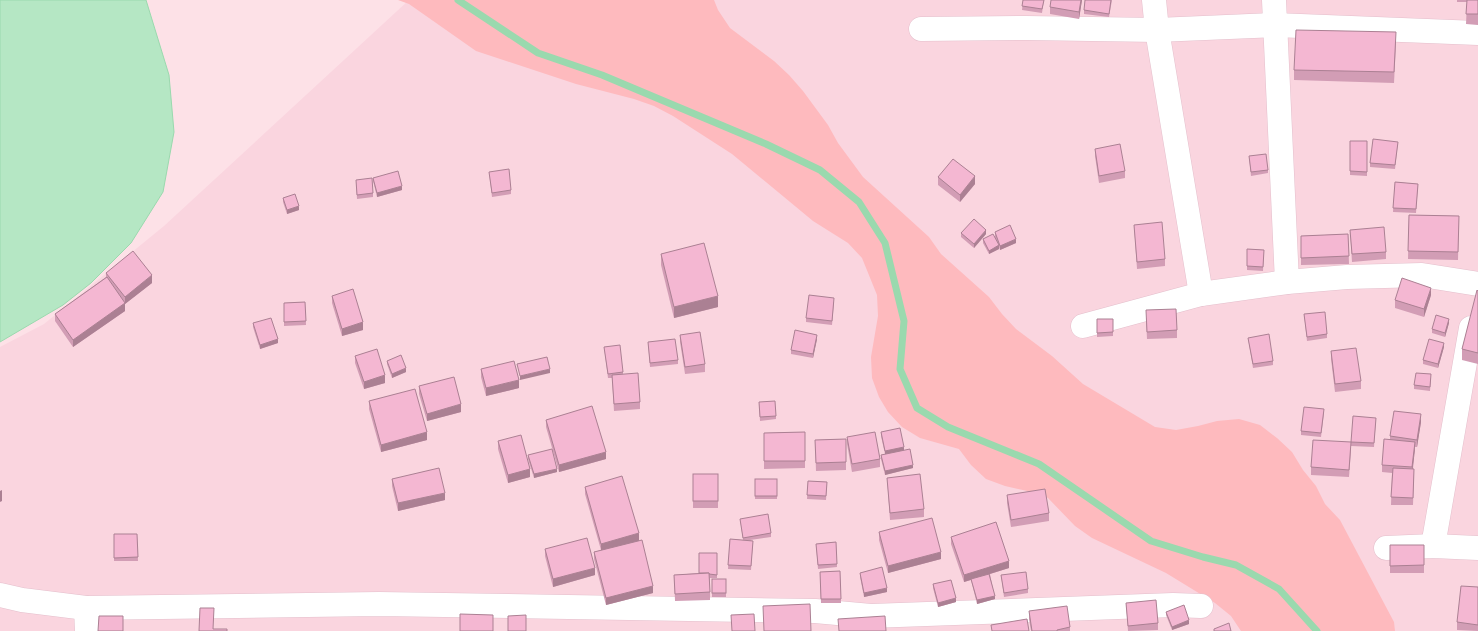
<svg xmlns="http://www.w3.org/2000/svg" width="1478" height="631" viewBox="0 0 1478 631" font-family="Inter,sans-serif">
<rect width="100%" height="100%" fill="#fde1e7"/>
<polygon fill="#fad5df" points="409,0 1478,0 1478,631 0,631 0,347 44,324 164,226"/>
<polygon fill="#febabe" points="398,0 714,0 718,10 730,28 774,61 789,75 803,91 828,125 838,143 863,177 929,237 941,254 989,297 1002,314 1016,329 1052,356 1083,384 1155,427 1176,430 1198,426 1217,421 1239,419 1260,425 1277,438 1292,452 1303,470 1316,486 1325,504 1340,520 1394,622 1395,631 1241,631 1231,616 1215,603 1166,573 1092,538 1075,526 1048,498 1041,494 1005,486 986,479 971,465 959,449 920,438 902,427 888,412 879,397 872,378 871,357 878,316 877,295 862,258 848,243 813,221 732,154 673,116 654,106 634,99 576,84 476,51 409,4"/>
<polygon fill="#b5e7c4" stroke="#9ad9ae" points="0,0 146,0 169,75 174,132 163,192 131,243 91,283 63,305 0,342"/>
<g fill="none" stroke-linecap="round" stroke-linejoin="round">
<polyline stroke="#9ad9ae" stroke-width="7" points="458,0 538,53 602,75 766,144 820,170 859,202 885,243 904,321 900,369 917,408 948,427 1039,464 1151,541 1203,557 1236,565 1279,589 1317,631"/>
<defs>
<g id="minor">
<polyline points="1154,0 1157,30 1201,294"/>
<polyline points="1274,0 1287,282"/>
<polyline points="921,29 1026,28 1157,30 1275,25 1478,33"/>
<polyline points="1083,326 1201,294 1287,282 1347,277 1422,275 1478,284"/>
<polyline points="1433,546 1471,328"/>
<polyline points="1386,548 1433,546 1478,548"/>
<polyline points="0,595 22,600 86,608 379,604 815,611 871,616 1173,605 1201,606"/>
<polyline points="86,608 87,631"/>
</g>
</defs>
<use href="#minor" stroke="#e4bfcc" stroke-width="25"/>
<use href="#minor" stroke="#fff" stroke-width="24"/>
</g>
<g fill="#d29db5">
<polygon points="1023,0 1044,0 1042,13 1022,10"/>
<polygon points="1082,0 1079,19 1050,14 1050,7"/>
<polygon points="1112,0 1109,17 1084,14 1084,10"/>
<polygon points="1457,0 1478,0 1478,25 1466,24 1467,2 1457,2"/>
<polygon points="1396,43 1394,83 1294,80 1294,70"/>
<polygon points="1350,141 1367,141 1367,176 1350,175"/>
<polygon points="1398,142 1395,169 1370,167 1370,163"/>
<polygon points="1095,149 1125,171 1125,178 1099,183 1095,156"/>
<polygon points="1249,156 1268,170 1268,173 1251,176"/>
<polygon points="489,172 511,190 511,194 492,197"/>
<polygon points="938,177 975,184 960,202 938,185"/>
<polygon points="373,178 402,190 377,197 373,181"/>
<polygon points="356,180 373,193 373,197 357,199"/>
<polygon points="1395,182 1418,184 1416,213 1393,212"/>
<polygon points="283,198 299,210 287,214 283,202"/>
<polygon points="1409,215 1459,216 1458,260 1408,259"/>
<polygon points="1134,225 1165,259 1165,266 1137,269"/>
<polygon points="1350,230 1386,252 1386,259 1352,262"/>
<polygon points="995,232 1016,243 1000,250 999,247 999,249 989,254 983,243 983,239 995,236"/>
<polygon points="961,233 986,234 974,248 961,237"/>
<polygon points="1348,234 1349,264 1301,265 1301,236"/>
<polygon points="1247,249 1264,250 1263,271 1247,270"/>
<polygon points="661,254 718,307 674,318 661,265"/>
<polygon points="106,273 152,283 125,304 125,311 73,347 55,321 55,314 106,277"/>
<polygon points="1478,291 1478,364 1462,360 1462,349"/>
<polygon points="1431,295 1424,317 1395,308 1395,300"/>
<polygon points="332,296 363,330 342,336 332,303"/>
<polygon points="305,302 306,325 284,326 284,303"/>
<polygon points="834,302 832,325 806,322 806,318"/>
<polygon points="1304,314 1327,334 1327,338 1307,341"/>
<polygon points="1146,318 1177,330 1177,338 1147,339"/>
<polygon points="1097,319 1113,319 1113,336 1097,337"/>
<polygon points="253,323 278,343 260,349 253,327"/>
<polygon points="1449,323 1445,337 1432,333 1432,329"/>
<polygon points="680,335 705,364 705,372 685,374 680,342"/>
<polygon points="1248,338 1273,361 1273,365 1253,368"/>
<polygon points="817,339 813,358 791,354 791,350"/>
<polygon points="648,342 678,360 678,364 650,367"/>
<polygon points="604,347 623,372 623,374 640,402 640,409 614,411 612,378 608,378"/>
<polygon points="1444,347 1438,368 1423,364 1423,360"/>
<polygon points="1331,351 1361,381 1361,389 1335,392 1331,359"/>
<polygon points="355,356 385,383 364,389 355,363"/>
<polygon points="387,361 406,372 392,378 387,364"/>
<polygon points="481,369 519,388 486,396 481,377"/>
<polygon points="1431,378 1430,391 1414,389 1414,385"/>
<polygon points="419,386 461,412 427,421 419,394"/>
<polygon points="369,401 427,440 381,452 369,409"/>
<polygon points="759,402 776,416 776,419 760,421"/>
<polygon points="1324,413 1321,437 1301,435 1301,431"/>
<polygon points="1376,418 1374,447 1351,446 1351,442"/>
<polygon points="546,420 606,459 559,472 546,427"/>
<polygon points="1421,422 1417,447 1415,447 1413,469 1414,476 1413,505 1391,505 1392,473 1382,472 1382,465 1390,439 1390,436"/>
<polygon points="805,432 805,468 764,469 764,433"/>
<polygon points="881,432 904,450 913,468 885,475 881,459 881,455 885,454 881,436"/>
<polygon points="847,437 880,459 880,467 852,472 847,444"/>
<polygon points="846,439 846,470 816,471 815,440"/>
<polygon points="498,441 530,477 508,483 498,449"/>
<polygon points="1351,450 1349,477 1311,475 1311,467"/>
<polygon points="528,455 557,472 534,478 528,459"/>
<rect x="693" y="474" width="25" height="34"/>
<polygon points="887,478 924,509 924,517 890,520"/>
<polygon points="392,479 445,500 398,511 392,486"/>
<rect x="755" y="479" width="22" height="20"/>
<polygon points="808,481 827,482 826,500 807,499"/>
<polygon points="585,487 639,541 653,593 606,605 594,559 594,552 601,550 585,494"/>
<polygon points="1007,495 1049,513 1049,521 1011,527 1007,503"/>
<polygon points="740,519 771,533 771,537 750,540 753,541 751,570 728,569 730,539 743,540"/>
<polygon points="879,532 941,559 888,573 879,540"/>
<polygon points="114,534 137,534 138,561 114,561"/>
<polygon points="951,537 1009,568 990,574 995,599 977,604 971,580 964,582 951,544"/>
<polygon points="836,542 837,567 818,569 816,544"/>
<rect x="1390" y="545" width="34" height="28"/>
<polygon points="545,549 595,575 553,587 545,556"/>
<polygon points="717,553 717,578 710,578 710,600 675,601 674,575 699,573"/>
<polygon points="840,571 841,603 821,603 820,572"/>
<polygon points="860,573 887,592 864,597 860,577"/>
<polygon points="1001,575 1028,589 1028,593 1004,597"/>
<rect x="712" y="579" width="14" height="18"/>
<polygon points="933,584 956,602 938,607 933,588"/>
<polygon points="1478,587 1478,631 1457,630 1457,622"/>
<polygon points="1126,603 1158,623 1158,630 1128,631"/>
<polygon points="1029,611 1070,627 1070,631 1031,631 1029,619"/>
<polygon points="1166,612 1189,624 1172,630 1166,615"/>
</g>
<g fill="#ab8093">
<polygon points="1081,0 1082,0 1079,19 1079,12"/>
<polygon points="975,176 975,184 960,202 960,195"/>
<polygon points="402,186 402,190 377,197 377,193"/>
<polygon points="299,206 299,210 287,214 287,210"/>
<polygon points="986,230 986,234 974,248 974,244"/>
<polygon points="1016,239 1016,243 1000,250 1000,246"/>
<polygon points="999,245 999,249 989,254 989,251"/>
<polygon points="152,275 152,283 125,304 125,311 73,347 73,340 125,303 125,297"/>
<polygon points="1431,288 1431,295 1424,317 1424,309"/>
<polygon points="718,296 718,307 674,318 674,307"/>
<polygon points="1449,319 1449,323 1445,337 1445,333"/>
<polygon points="363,322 363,330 342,336 342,329"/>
<polygon points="817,335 817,339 813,358 813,354"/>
<polygon points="278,339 278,343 260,349 260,345"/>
<polygon points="1444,343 1444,347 1438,368 1438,364"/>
<polygon points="406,368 406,372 392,378 392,374"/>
<polygon points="550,369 550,373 520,380 520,376"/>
<polygon points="385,375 385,383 364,389 364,382"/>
<polygon points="519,380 519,388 486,396 486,388"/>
<polygon points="461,404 461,412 427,421 427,414"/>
<polygon points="1421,414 1421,422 1417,447 1417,440"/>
<polygon points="427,432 427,440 381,452 381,445"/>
<polygon points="1415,442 1415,449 1412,474 1412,467"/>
<polygon points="904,447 904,451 885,455 885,451"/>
<polygon points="606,452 606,459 559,472 559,465"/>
<polygon points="913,465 913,468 885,475 885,471"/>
<polygon points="530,469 530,477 508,483 508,475"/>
<polygon points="557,469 557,472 534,478 534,474"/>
<polygon points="2,490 2,501 0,502 0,491"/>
<polygon points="445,493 445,500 398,511 398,503"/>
<polygon points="639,533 639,541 601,551 601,544"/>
<polygon points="941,552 941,559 888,573 888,566"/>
<polygon points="1009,561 1009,568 964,582 964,575"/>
<polygon points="595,568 595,575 553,587 553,579"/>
<polygon points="653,586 653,593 606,605 606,598"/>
<polygon points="887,588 887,592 864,597 864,593"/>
<polygon points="995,596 995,599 977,604 977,600"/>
<polygon points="956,598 956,602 938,607 938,603"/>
<polygon points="1189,620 1189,624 1172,630 1172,627"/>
</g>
<g fill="#f4b7d2" stroke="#ab8093">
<polygon points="1023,0 1044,0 1042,9 1022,6"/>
<polygon points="1051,0 1081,0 1079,12 1050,7"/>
<polygon points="1085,0 1111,0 1109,14 1084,10"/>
<polygon points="1467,0 1478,0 1478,14 1466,14"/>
<polygon points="1296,30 1396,32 1394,72 1294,70"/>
<polygon points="1373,139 1398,142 1395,165 1370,163"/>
<polygon points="1350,141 1367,141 1367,172 1350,171"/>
<polygon points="1120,144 1125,171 1099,176 1095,149"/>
<polygon points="1266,154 1268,170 1251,172 1249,156"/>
<polygon points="953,159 975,176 960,195 938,177"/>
<polygon points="509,169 511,190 492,193 489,172"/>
<polygon points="398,171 402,186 377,193 373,178"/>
<polygon points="372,178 373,193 357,195 356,180"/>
<polygon points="1395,182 1418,184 1416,209 1393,208"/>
<polygon points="295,194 299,206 287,210 283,198"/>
<polygon points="1409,215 1459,216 1458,252 1408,251"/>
<polygon points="974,219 986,230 974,244 961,233"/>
<polygon points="1162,222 1165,259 1137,262 1134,225"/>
<polygon points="1010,225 1016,239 1000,246 995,232"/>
<polygon points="1384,227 1386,252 1352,254 1350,230"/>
<polygon points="993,234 999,245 989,251 983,239"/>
<polygon points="1348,234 1349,256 1301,258 1301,236"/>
<polygon points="704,243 718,296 674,307 661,254"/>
<polygon points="1247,249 1264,250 1263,267 1247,266"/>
<polygon points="133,251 152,275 125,297 106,273"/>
<polygon points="107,277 125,303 73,340 55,314"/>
<polygon points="1402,278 1431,288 1424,309 1395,300"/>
<polygon points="353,289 363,322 342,329 332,296"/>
<polygon points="1477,290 1478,291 1478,353 1462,349"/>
<polygon points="809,295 834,298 832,321 806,318"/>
<polygon points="305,302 306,321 284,322 284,303"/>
<polygon points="1176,309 1177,330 1147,332 1146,310"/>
<polygon points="1325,312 1327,334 1307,337 1304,314"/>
<polygon points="1436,315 1449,319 1445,333 1432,329"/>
<polygon points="271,318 278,339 260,345 253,323"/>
<polygon points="1097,319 1113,319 1113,332 1097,333"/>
<polygon points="795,330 817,335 813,354 791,350"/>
<polygon points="700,332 705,364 685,367 680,335"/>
<polygon points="1269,334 1273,361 1253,364 1248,338"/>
<polygon points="675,339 678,360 650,363 648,342"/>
<polygon points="1429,339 1444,343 1438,364 1423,360"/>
<polygon points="620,345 623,372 608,374 604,347"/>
<polygon points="1356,348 1361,381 1335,384 1331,351"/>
<polygon points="377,349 385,375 364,382 355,356"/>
<polygon points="401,355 406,368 392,374 387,361"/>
<polygon points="547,357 550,369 520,376 517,364"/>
<polygon points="514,361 519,380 486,388 481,369"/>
<polygon points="638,373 640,402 614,404 612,375"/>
<polygon points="1416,373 1431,374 1430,387 1414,385"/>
<polygon points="454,377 461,404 427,414 419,386"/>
<polygon points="415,389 427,432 381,445 369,401"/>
<polygon points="775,401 776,416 760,417 759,402"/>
<polygon points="592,406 606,452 559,465 546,420"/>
<polygon points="1304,407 1324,409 1321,433 1301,431"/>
<polygon points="1394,411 1421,414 1417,440 1390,436"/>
<polygon points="1353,416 1376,418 1374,443 1351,442"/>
<polygon points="900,428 904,447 885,451 881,432"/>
<polygon points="805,432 805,461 764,461 764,433"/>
<polygon points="875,432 880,459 852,464 847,437"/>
<polygon points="521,435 530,469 508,475 498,441"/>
<polygon points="846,439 846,462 816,463 815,440"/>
<polygon points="1384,439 1415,442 1412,467 1382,465"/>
<polygon points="1313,440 1351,442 1349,470 1311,467"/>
<polygon points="552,449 557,469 534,474 528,455"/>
<polygon points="910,449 913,465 885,471 881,455"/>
<polygon points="439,468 445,493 398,503 392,479"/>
<polygon points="1393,468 1414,469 1413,498 1391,497"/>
<rect x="693" y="474" width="25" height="27"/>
<polygon points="920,474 924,509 890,513 887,478"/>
<polygon points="622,476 639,533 601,544 585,487"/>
<rect x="755" y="479" width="22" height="17"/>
<polygon points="808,481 827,482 826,496 807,495"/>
<polygon points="1045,489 1049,513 1011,520 1007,495"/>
<polygon points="768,514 771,533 743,538 740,519"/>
<polygon points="932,518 941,552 888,566 879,532"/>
<polygon points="996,522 1009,561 964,575 951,537"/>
<polygon points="114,534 137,534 138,557 114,558"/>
<polygon points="587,538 595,568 553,579 545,549"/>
<polygon points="730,539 753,541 751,566 728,565"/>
<polygon points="642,540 653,586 606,598 594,552"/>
<polygon points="836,542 837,564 818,565 816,544"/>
<polygon points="1390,545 1424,545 1424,565 1390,566"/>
<polygon points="699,553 717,553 717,575 709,574 709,573 699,573"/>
<polygon points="882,567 887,588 864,593 860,573"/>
<polygon points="840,571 841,599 821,599 820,572"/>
<polygon points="1026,572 1028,589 1004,593 1001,575"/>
<polygon points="709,573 710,592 675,594 674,575"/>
<polygon points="989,574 995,596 977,600 971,579"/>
<rect x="712" y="579" width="14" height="14"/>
<polygon points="951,580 956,598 938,603 933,584"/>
<polygon points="1461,586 1478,587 1478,625 1457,622"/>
<polygon points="1156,600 1158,623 1128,626 1126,603"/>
<polygon points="810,604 811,631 764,631 763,606"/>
<polygon points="1184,605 1189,620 1172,627 1166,612"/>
<polygon points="1067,606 1070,627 1057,630 1057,631 1032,631 1029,611"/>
<polygon points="200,608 214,608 213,629 227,629 227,631 199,631"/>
<polygon points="460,614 493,615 493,631 460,631"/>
<polygon points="754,614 755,631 732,631 731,615"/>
<polygon points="526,615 526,631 508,631 508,616"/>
<polygon points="99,616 123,616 123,631 98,631"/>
<polygon points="885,616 886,631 839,631 838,619"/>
<polygon points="1027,619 1029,631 992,631 991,625"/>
<polygon points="1229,623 1231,631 1214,631 1214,629"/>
</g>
</svg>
